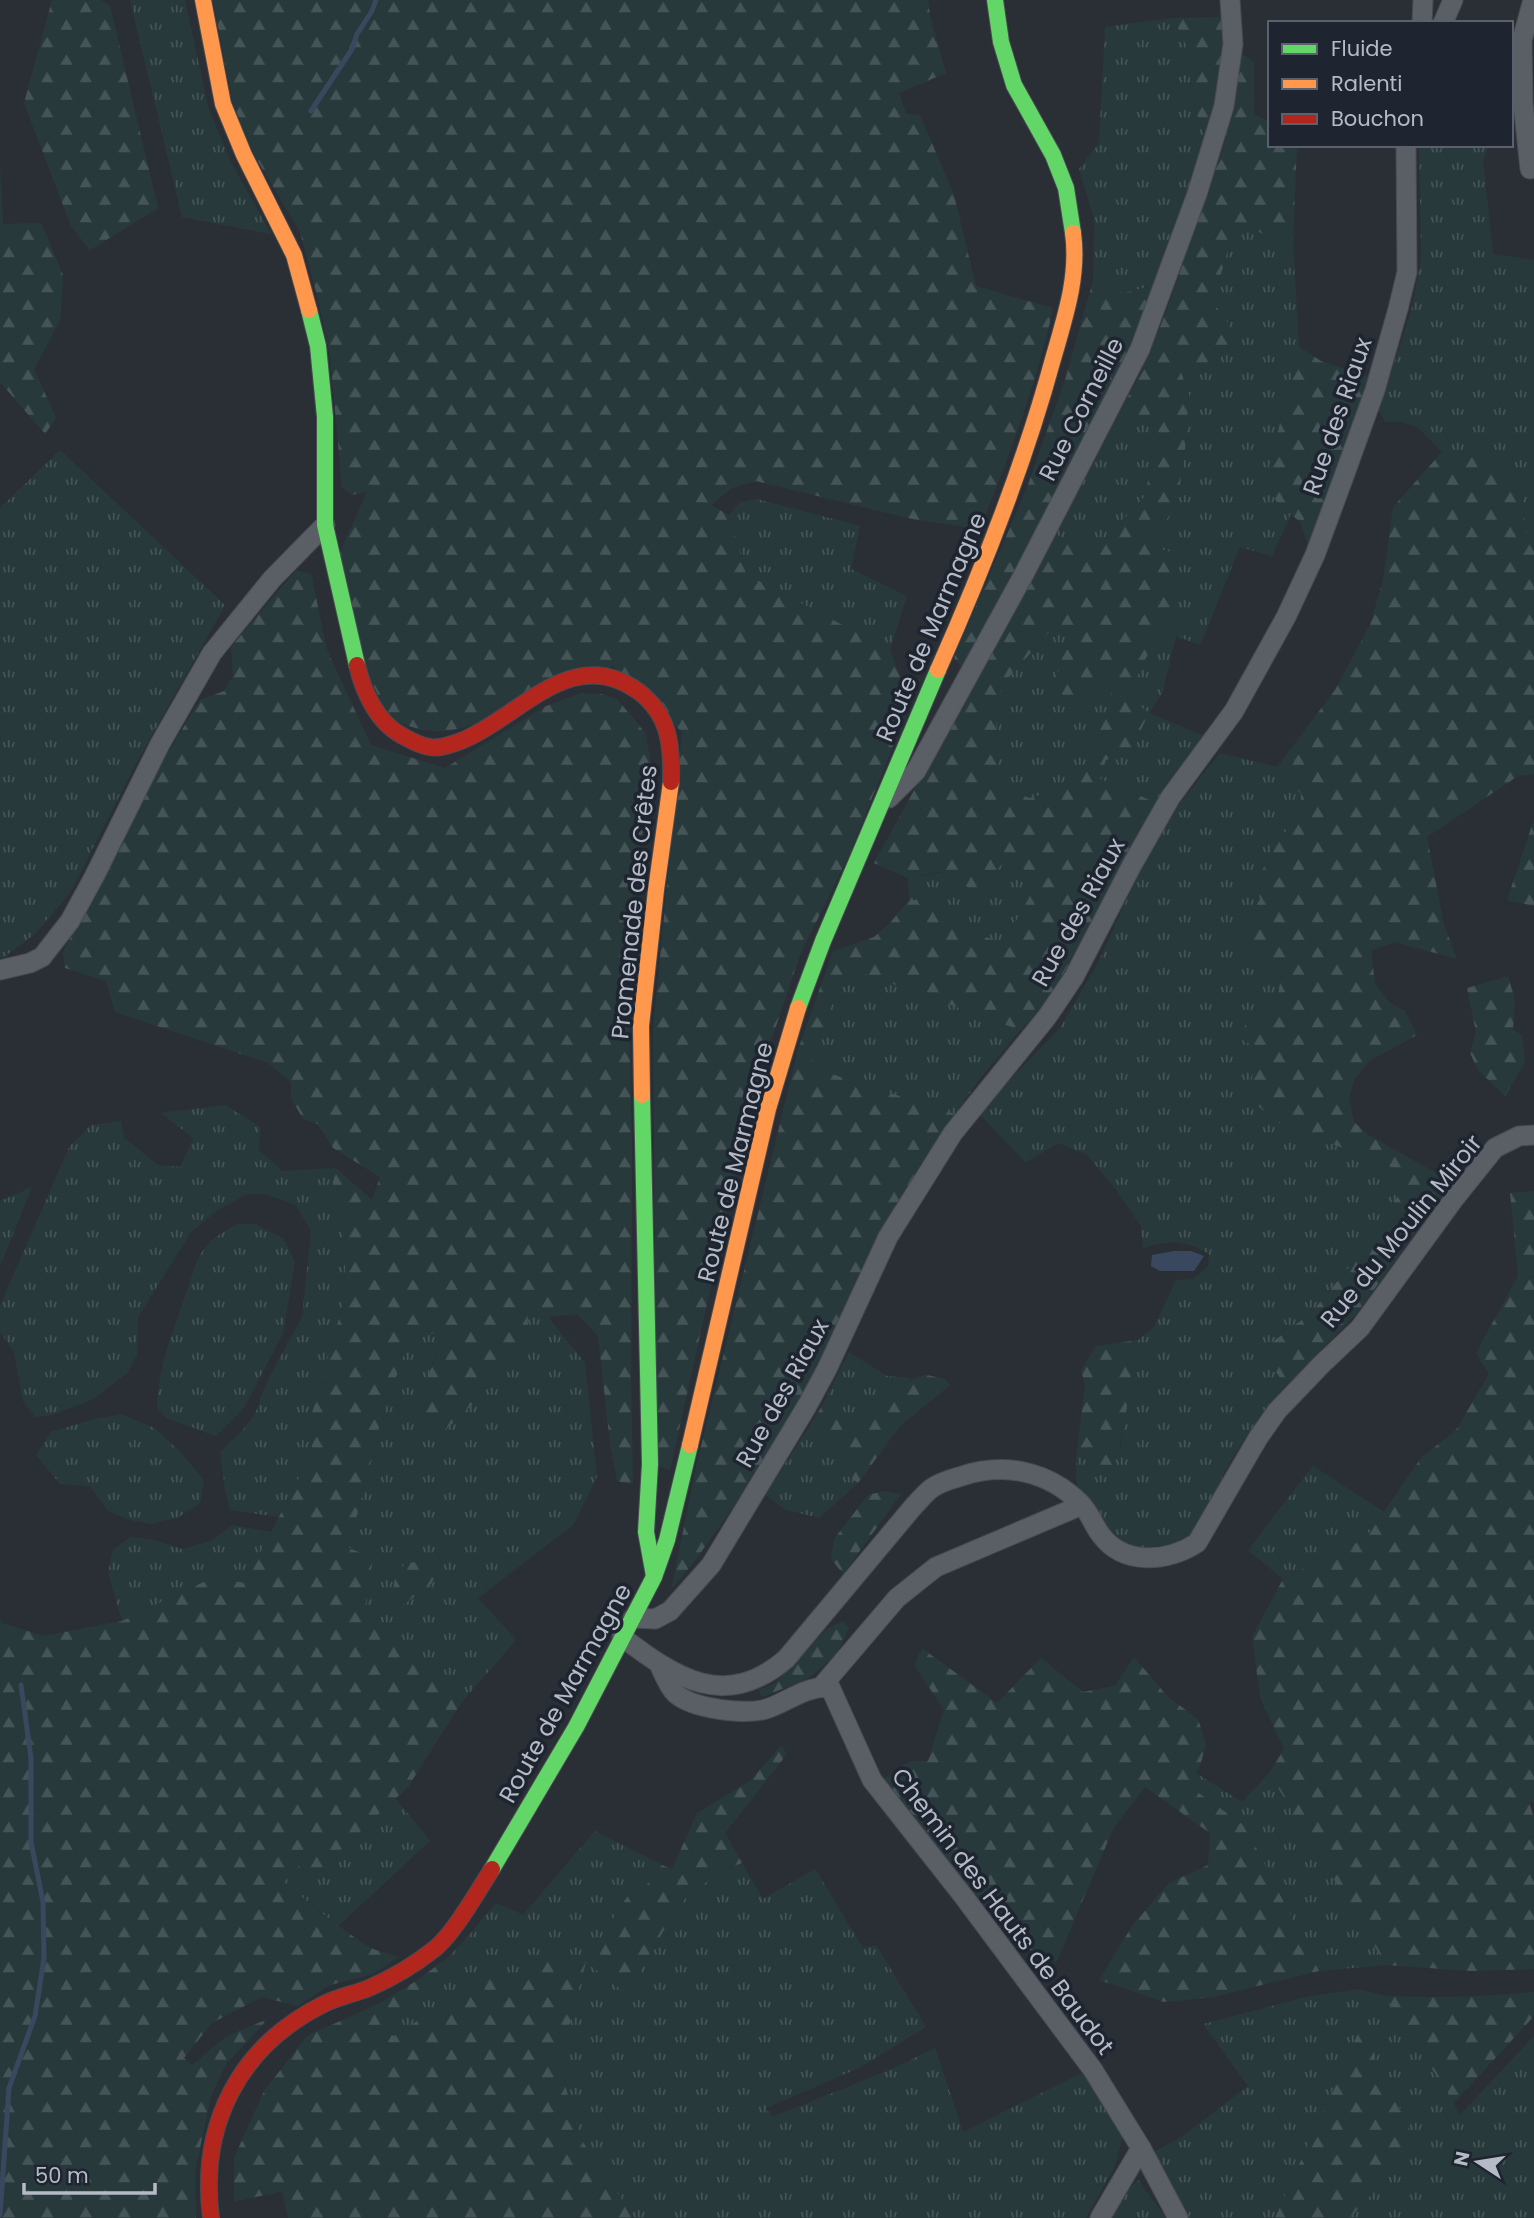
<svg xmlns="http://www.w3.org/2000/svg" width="1534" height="2218" viewBox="0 0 1534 2218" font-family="Poppins,sans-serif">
<defs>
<pattern id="grass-tufts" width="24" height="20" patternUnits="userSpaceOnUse" patternTransform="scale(1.75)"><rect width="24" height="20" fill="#28393c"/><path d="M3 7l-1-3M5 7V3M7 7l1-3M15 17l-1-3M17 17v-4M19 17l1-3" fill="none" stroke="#455457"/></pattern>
<pattern id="forest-firs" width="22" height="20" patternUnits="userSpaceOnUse" patternTransform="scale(1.75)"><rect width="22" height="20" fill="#28393c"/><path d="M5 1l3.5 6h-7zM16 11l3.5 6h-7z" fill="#455457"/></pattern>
</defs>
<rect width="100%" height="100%" fill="#2a2f36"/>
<g fill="url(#grass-tufts)">
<polygon points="130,0 185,0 208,107 231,162 271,234 182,217"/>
<polygon points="1173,18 1189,51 1191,91 1198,118 1207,138 1156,285 1123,293 1093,281 1094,218 1079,169 1099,143 1105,27"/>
<polygon points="1419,145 1489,145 1483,160 1493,254 1534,260 1534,551 1526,533 1521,481 1484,460 1442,452 1417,427 1402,422 1385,422 1379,410 1411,311 1421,259"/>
<polygon points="1252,229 1272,238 1293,242 1299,347 1266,479 1276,501 1291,514 1272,556 1240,547 1200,645 1176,636 1162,694 1149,713 1204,736 1157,803 1100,779 1106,760 1148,714 1127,696 1159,632 1169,632 1179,581 1170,552 1151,546 1178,500 1185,449 1189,395 1179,369 1226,319 1213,303 1233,231"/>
<polygon points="1156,412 1159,437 1144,497 1112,532 1089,551 1055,534 1115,421 1138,419"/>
<polygon points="60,450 225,605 134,767 71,891 36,933 4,957 0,958 0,508"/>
<polygon points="757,499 860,526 851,569 907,596 890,650 746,574 729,515 740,502"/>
<polygon points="1052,629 1068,632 1057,678 1087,699 1111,680 1112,702 1082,770 1065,789 1029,798 1005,788 997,770 996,721 1002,685"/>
<path d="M1220,753l57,14 24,27 -1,21 -28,33 -12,51 -22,38c12,16 24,24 45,26l-8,50 -29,10 -5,16 18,9 -12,52 8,3 21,19 136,53 -52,79 -49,59 -43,33 3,19 15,21c-25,26 -44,55 -62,87 -10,20 -15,48 -32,62 -22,18 -58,20 -79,-1 -7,-8 -31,-38 -35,-47 -4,-10 -1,-27 -1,-38l23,19 21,-22 10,-77 7,-29 16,-13 22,-47 18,-1 14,-13 1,-12c-26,-15 -37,-14 -66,-6l-2,-22 -26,-38 -28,-33 -28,-12 -33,19 -48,-49 82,-85 37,-63 48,-106 31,-51z"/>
<polygon points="1003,862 1023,868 1031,894 1004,943 961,929 928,900 909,900 908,878"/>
<polygon points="846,966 1020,1030 981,1077 955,1114 809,1067"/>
<polygon points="225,1105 260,1127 259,1150 282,1171 336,1168 332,1187 343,1209 346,1294 312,1413 312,1453 279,1517 230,1510 225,1489 220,1452 241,1432 255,1414 266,1383 302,1317 311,1231 296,1205 265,1194 247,1194 218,1210 191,1232 138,1317 137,1355 127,1373 93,1399 53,1415 35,1417 23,1401 14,1352 0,1332 0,1306 69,1147 91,1125 121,1121 124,1138 158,1165 181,1167 193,1138 161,1113"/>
<polygon points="32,1187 0,1266 0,1201"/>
<path d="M237,1224h18l28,14 12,24 -12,71 -39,75 -28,28 -50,-18 -9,-11c2,-47 16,-73 30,-116 6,-16 9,-36 23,-49 7,-7 18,-12 27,-18z"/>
<path d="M527,1296l21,21 37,46 12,114 -24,48 -95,73 38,42 -55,63 -96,-97 8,-48 -24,-10 29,-117 30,-89 38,-14c-15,32 -23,64 -28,99l23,7 33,-31 54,-76z"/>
<polygon points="849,1352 887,1376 911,1378 889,1394 866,1420 823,1404"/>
<polygon points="121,1414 154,1428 178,1450 204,1480 200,1503 177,1518 150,1524 127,1519 108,1511 90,1486 60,1484 36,1455 51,1432 94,1419"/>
<polygon points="807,1430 849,1455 842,1472 858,1483 819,1518 784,1509 765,1494"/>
<polygon points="1313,1466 1384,1512 1366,1538 1283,1579 1248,1550"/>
<polygon points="232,1525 271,1532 245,1583 214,1577 122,1621 108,1573 113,1549 131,1537 155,1540 182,1549 211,1541"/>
<polygon points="1196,1773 1242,1802 1269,1773 1386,1965 1319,1971 1245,1826 1189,1786"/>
<polygon points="396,1799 430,1841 338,1926 282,1881 296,1865 316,1872"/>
<polygon points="595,1831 662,1865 645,1887 627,1897 624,1991 640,1971 680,1903 720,1871 742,1863 763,1899 815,1869 863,1948 876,1945 926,2027 859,2068 766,2108 772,2117 892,2069 935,2048 963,2132 1084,2072 1123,2137 1114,2168 1086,2218 634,2218 581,2139 559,2065 585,1961 537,1972 517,1986 449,2001 394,2036 379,2029 436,1980 446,1959 463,1942 496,1903 523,1915"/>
<polygon points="1359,1989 1385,1996 1454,2103 1459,2116 1534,2036 1534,2218 1350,2218 1416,2143 1360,2030 1275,2218 1189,2218 1154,2152 1183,2136 1248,2086 1203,2024 1306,1997"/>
<polygon points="1138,2180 1166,2218 1110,2218 1125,2193"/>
</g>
<g fill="url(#forest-firs)" fill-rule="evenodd">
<polygon points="52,0 101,0 110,6 158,208 90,250 71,226 24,103"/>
<path d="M213,0h715l3,21 15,52 -47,20 7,21 14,1 34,80 22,91 77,22c-16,76 -45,149 -73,221l-68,-10 -156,-38 -24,7 -21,17 18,10 17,59 144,76 10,27 20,2 -71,176 -49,100 -28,83 -27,95 -75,337 -13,-5 -4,-436 29,-297 -69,-66 -146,61c-36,8 -44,4 -78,-8l-22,-47 -28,-117 28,-63 -15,3 -10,-7 -12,-133 -11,-52 -19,-71 -43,-72 -24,-56z"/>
<polygon points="1223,17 1227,43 1207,138 1198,118 1191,91 1189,51 1173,18"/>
<path d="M1239,51l15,12v51l16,8v23h27l-4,97 -21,-4 -20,-9 -19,2 -20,72 13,16 7,18 -18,29 -35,3 9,26 -4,54 -7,51 -27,46 19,6 9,29 -10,51h-10l-32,64 22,17 -18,38 -25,9 -6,19 57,24 -112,204 -25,23 -174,-63 -36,100 145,47 -37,54 -39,73 -72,152 -67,104 -43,61 -26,32 26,-127 101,-413 35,-99 41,-14 16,-14 19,-23h19l33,29 43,14 27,-49 -8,-26 -20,-6 -23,33 -38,-24 -34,7 -34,-15 181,-329 34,17 23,-19 32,-35 15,-60 -3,-25 -18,7 -23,2 24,-45 26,-61 58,-168 12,-45zM1052,629l16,3 -11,46 10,32 20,-11 23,-18 2,21 -30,68 -17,19 -36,9 -24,-10 -8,-18 -1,-49 6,-36z"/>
<polygon points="0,166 3,224 41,223 63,275 60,320 34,369 56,418 45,434 0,382"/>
<polygon points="1093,281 1123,293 1156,285 1135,349 963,668 954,658 1026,490 1065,380"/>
<polygon points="1299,347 1321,361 1372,378 1308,545 1300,522 1276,501 1266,479"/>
<path d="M1442,452l42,8 37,21 5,52 8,18v223l-16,2 -91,61 17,88 13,34 -62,-17 -24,8 4,34 15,19 15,8 12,24 -48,26 -15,19 -5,18 5,24 16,14 82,46 -95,131 -71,73 -15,-21 -4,-19 44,-33 49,-59 52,-79 -136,-53 -21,-19 -8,-3 12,-51 -18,-10 5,-16 29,-10 8,-49c-20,-4 -32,-10 -45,-27l22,-38 -4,-14 16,-37 28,-33 1,-21 -24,-27 58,-77 35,-65 13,-45 10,-73z"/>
<polygon points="296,570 311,574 327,650 371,745 445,768 546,706 581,693 601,694 617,699 646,734 652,770 627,934 632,1151 631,1380 633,1484 617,1481 610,1444 598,1336 577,1314 548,1317 527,1297 528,1327 474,1403 441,1434 418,1427 423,1390 445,1329 408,1342 378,1431 349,1548 373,1558 365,1606 461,1703 408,1787 316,1873 296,1865 283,1881 324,1916 370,1948 398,1957 373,1974 330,1985 297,2006 262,1997 212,2023 184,2058 192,2065 227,2036 268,2019 226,2064 211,2096 195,2172 196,2218 0,2218 0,1619 2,1623 44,1636 122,1621 214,1577 245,1583 312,1453 312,1413 346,1294 343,1209 332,1187 336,1168 372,1200 380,1177 333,1148 318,1124 303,1119 291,1098 291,1082 268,1063 115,1012 106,981 65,968 63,952 159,768 200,700 224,691 233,676 231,647"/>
<polygon points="1534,819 1534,906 1507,900"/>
<polygon points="1508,976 1515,1000 1513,1030 1522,1035 1525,1062 1505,1096 1478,1070 1470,1053 1476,1032 1467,988"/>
<polygon points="1534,1191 1534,1801 1529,1802 1534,1818 1534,1969 1471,1971 1386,1965 1269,1773 1284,1749 1260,1697 1252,1637 1283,1579 1366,1538 1421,1458 1456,1430 1489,1374 1476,1353 1518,1276 1510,1193"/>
<path d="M1138,1340c-11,41 -9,86 -25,126l-13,2 -23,-19 8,-64 -4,-15 15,-24z"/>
<path d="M927,1375l18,4 5,6 -50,41 -42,57 -16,-11 6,-17 -41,-25 16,-26 43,16c19,-21 31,-39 61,-45z"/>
<polygon points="884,1491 901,1494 843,1574 831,1559 834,1539 868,1495"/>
<polygon points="429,1561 439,1569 431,1584 401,1607 392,1595 395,1579 405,1563"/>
<polygon points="843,1621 849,1628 837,1654 807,1679 762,1697 758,1690 774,1684 827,1629"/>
<polygon points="923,1649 997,1703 1041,1658 1083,1692 1115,1686 1134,1657 1167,1696 1198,1719 1206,1744 1200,1766 1189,1786 1245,1826 1319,1971 1213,1997 1164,2002 1099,1980 1132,1926 1169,1883 1208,1865 1210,1833 1145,1787 1114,1827 1056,1963 1027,1948 979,1900 882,1780 911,1761 928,1761 944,1710 915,1666 918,1656"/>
<polygon points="781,1746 787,1754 725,1833 742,1863 720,1871 680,1903 640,1971 624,1992 586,1962 559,2065 581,2139 634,2218 288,2218 282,2191 234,2202 234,2158 264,2091 307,2036 380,2003 416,1981 446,1959 436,1980 380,2029 394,2036 488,1975 517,1986 537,1972 546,1957 586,1961 627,1897 645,1887 662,1865 672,1869 697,1813 750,1781"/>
<path d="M1534,1992v24l-80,87 -69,-107c50,2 99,1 149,-4z"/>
<polygon points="1360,2029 1417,2143 1350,2218 1275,2218"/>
</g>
<polygon fill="#3a485f" points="1174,1251 1191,1251 1204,1256 1194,1271 1160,1271 1151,1266 1152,1255"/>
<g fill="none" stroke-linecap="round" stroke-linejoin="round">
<g stroke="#3a485f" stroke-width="5">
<polyline points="311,111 352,49 357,34 372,11 376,0"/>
<polyline points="0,2215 9,2088 35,2016 44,1958 43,1902 31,1842 31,1758 21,1685"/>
</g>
<defs>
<g id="street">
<polyline points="1422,23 1423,0"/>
<polyline points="1443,23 1453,0"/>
<polyline points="1530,169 1523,103 1522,40 1533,0"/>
<polyline points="889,798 916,771 1024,574 1140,349 1197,194 1224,106 1233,44 1230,0"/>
<polyline points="0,970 30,963 42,957 70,921 94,877 160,744 212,653 272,579 325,525"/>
<polyline points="633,1618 655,1619 670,1611 711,1565 807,1406 827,1369 888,1237 953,1133 1047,1017 1074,977 1132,865 1170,798 1234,711 1286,617 1315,555 1343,479 1375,390 1398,309 1407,272 1406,145"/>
<path d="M622,1637c54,41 103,74 164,22l127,-152c6,-6 12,-14 19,-19 8,-6 20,-9 30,-12 42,-14 86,-5 118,27 9,8 13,22 21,32 23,31 66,27 96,8l61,-105 19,-27 44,-46 39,-37 94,-129 41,-51 24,-12 15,-1"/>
<path d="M659,1664c4,8 9,22 16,29 17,16 73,23 94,15 21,-8 38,-22 61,-21l42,93 92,117 129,173 48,78 37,70"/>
<polyline points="822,1686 897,1598 936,1567 1082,1505"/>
<polyline points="1100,2218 1141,2148"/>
</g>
<g id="fast">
<polyline points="995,0 1001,42 1014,85 1053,155 1066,188 1073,233"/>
<polyline points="309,310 318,346 325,417 325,525 357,665"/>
<polyline points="798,1008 823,941 938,670"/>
<polyline points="642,1095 650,1464 646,1532 654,1576"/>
<polyline points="492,1869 576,1727 654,1577 667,1540 690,1445"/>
</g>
<g id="slow">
<polyline points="203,0 223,104 244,155 294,255 309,310"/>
<path d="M938,670c45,-101 86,-204 115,-311 12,-42 26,-83 20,-126"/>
<polyline points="642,1095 641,1026 656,890 671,782"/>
<polyline points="690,1445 768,1109 798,1008"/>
</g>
<g id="jam">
<path d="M357,665c6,26 20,57 44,70 9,5 19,11 29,12 10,2 22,-3 31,-6 58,-23 110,-98 177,-50 32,24 34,55 33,91"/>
<path d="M211,2218c-12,-93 28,-172 113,-214 14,-7 30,-10 45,-16 23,-10 44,-22 64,-38 20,-15 45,-59 59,-81"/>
</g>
</defs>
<use href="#street" stroke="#484b51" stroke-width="21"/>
<use href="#fast" stroke="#484b51" stroke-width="18"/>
<use href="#slow" stroke="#484b51" stroke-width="18"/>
<use href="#jam" stroke="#484b51" stroke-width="18"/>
<use href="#street" stroke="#5a5e65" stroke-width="19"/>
<use href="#fast" stroke="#63d668" stroke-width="16"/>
<use href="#slow" stroke="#ff974d" stroke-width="16"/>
<use href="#jam" stroke="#b3261e" stroke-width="16"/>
</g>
<g text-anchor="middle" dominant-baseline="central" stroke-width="7" stroke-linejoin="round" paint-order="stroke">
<g font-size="24" fill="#b4bbc7" stroke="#1e2530">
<text transform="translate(1081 409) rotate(-63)">Rue Corneille</text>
<text transform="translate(1337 416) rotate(-71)">Rue des Riaux</text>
<text transform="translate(931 627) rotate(-67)">Route de Marmagne</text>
<text transform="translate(634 902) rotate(-84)">Promenade des Crêtes</text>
<text transform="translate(1078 912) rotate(-61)">Rue des Riaux</text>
<text transform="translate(735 1162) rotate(-76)">Route de Marmagne</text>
<text transform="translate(1401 1231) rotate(-51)">Rue du Moulin Miroir</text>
<text transform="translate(782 1393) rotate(-61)">Rue des Riaux</text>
<text transform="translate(565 1693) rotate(-61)">Route de Marmagne</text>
<text transform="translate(1003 1911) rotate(53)">Chemin des Hauts de Baudot</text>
</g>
</g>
<rect x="1268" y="21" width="245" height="126" fill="#1e2530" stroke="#5a616c" stroke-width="2"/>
<rect x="1282" y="44" width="35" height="10" fill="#63d668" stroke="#5a616c" stroke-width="2"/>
<text x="1331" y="56" font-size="21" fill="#b4bbc7">Fluide</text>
<rect x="1282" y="79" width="35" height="10" fill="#ff974d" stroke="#5a616c" stroke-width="2"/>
<text x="1331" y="91" font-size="21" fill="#b4bbc7">Ralenti</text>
<rect x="1282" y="114" width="35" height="10" fill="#b3261e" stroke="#5a616c" stroke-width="2"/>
<text x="1331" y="126" font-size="21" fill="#b4bbc7">Bouchon</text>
<g transform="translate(1478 2162) rotate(282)" stroke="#1e2530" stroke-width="5" paint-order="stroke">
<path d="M0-5L12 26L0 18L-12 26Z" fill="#b4bbc7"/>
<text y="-10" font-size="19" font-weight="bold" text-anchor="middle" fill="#b4bbc7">N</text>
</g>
<path d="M24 2183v10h131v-10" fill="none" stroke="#b4bbc7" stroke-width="3.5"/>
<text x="35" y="2183" font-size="21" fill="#b4bbc7" stroke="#1e2530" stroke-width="5" paint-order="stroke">50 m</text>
</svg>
